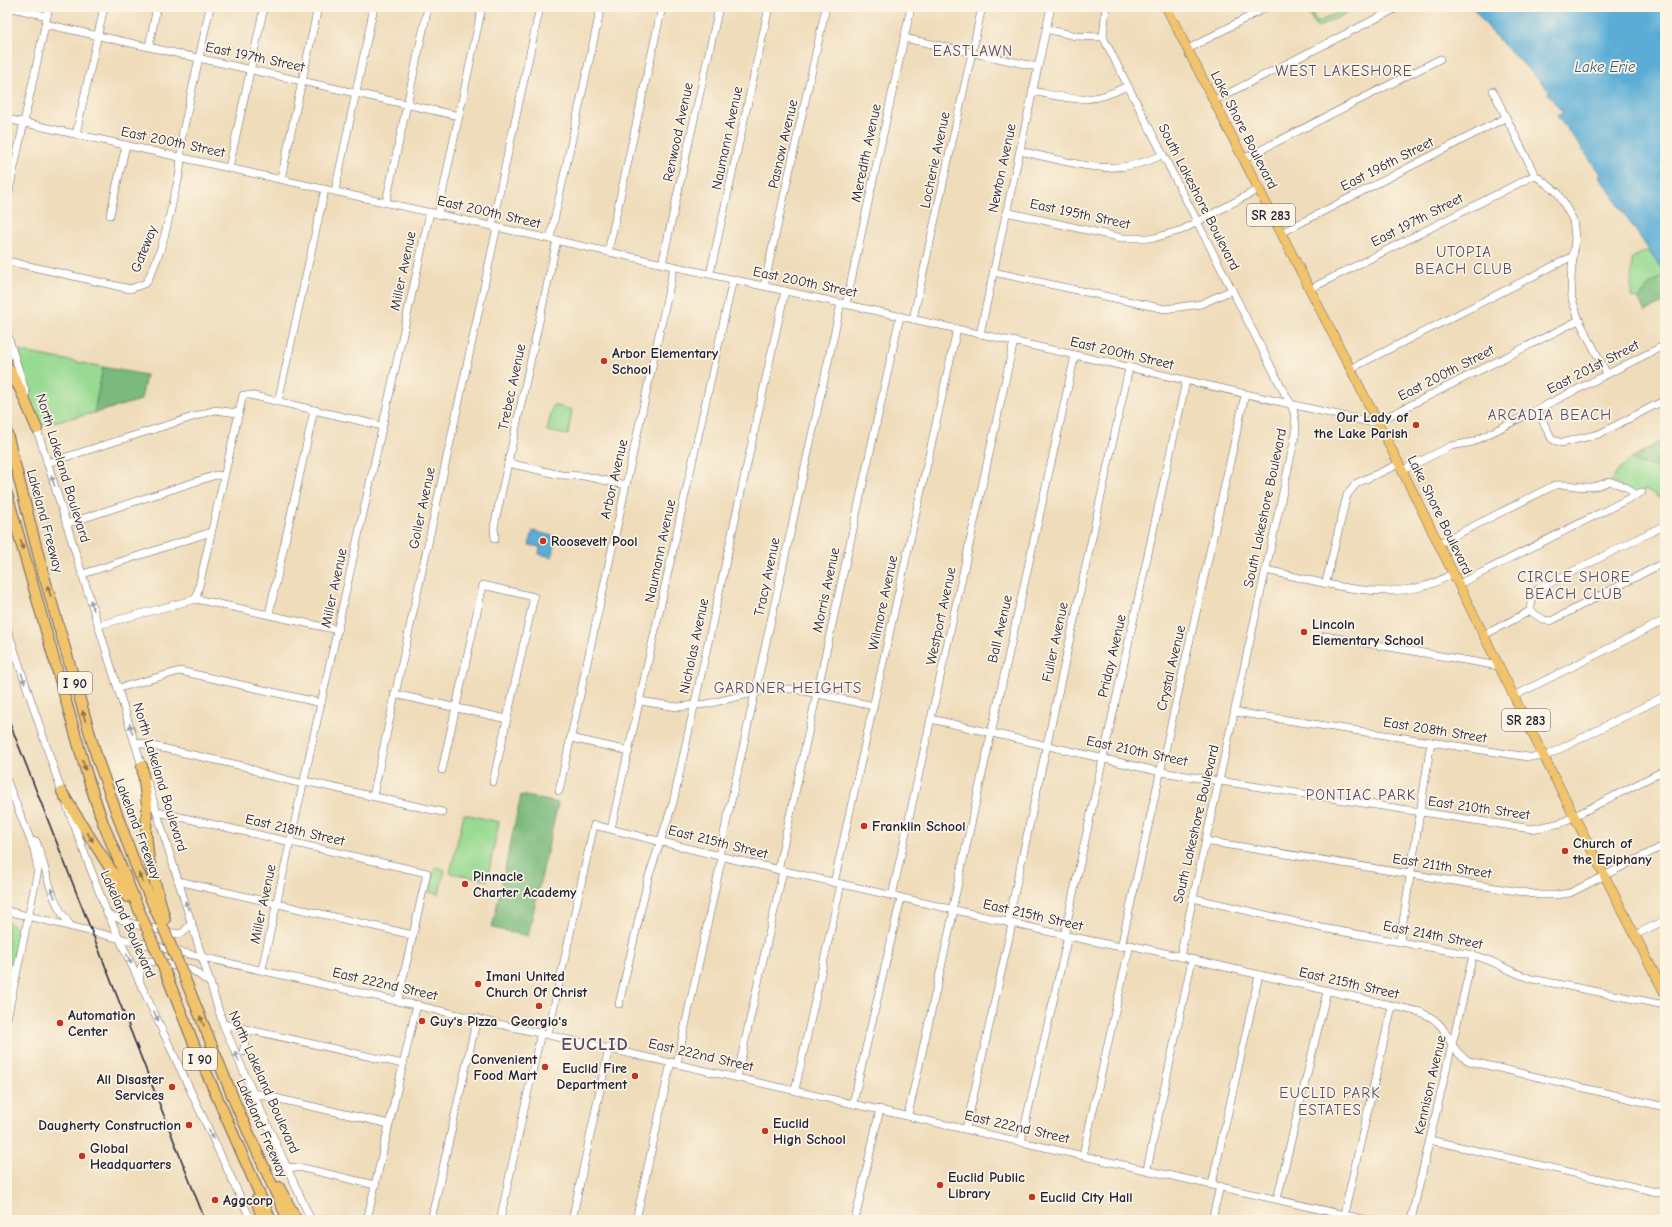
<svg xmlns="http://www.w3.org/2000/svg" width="1672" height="1227" viewBox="0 0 1672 1227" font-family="'Comic Neue',sans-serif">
<rect width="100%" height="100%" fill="#fcf5e5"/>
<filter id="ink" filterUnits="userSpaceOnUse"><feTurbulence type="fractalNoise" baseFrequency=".025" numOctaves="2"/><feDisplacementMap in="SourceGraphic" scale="8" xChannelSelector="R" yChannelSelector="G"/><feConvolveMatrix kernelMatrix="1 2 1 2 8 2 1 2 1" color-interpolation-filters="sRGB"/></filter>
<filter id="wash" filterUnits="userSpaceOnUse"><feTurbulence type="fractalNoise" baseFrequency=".012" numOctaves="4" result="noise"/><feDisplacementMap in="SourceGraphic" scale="16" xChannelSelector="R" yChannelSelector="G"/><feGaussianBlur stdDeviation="0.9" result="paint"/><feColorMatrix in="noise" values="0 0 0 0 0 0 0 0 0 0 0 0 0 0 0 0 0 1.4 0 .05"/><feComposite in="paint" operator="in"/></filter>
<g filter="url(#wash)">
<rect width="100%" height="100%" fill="#efdcba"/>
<g fill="#98da92" stroke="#5d7e66">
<polygon points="1306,7 1309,7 1317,23 1348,7 1358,7 1317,28"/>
<polygon points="1648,250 1665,273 1652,282 1639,299 1631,297 1632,258"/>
<polygon points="12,350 103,367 94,413 35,426"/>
<polygon points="553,405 572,410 568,435 547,431"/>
<path d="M1665,439v63l-19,-13 -11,6 -24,-14c12,-21 34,-31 54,-42z"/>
<polygon points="464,814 499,822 487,880 450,873"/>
<polygon points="435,867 445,870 439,894 429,892"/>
<polygon points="7,920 19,932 7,993"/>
</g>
<g fill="#7aba7c" stroke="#4e6e5c">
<polygon points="1665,273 1665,302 1645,312 1639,299 1652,282"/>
<polygon points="103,367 146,375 141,400 94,413"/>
<polygon points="1665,439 1665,469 1634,462 1631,459"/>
<polygon points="521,795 558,803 528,936 492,928"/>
</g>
<g fill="#5badd6" stroke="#3e6888">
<polygon points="1472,7 1665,7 1665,274 1599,176 1601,174 1557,116 1563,113 1547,93 1550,91 1496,37"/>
<polygon points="533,531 557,537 552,557 539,554 540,547 529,545"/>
</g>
</g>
<g filter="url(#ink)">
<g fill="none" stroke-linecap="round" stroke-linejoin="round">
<defs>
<g id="minor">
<polyline points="8,7 47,16"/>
<path d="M1106,7l-3,30 181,355c9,14 12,23 12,41l-116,524"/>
<polyline points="45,24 459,116"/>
<polyline points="1046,29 1076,36 1103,37"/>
<polyline points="904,38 1038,67"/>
<polyline points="149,46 157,7"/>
<polyline points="1188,49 1267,7"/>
<path d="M1032,91c40,8 57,15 95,-5"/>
<polyline points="1493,91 1535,175 1558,193 1573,220 1575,237 1571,279 1572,299 1579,320 1607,374"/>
<polyline points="1215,100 1393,10"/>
<polyline points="7,119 1075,355 1369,422 1377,422 1579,320"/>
<polyline points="76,134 104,7"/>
<path d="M1020,151c52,11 90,29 142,4"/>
<polyline points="1243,159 1440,59"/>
<polyline points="229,168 264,7"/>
<polyline points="281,179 318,7"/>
<polyline points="335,191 374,7"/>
<polyline points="7,200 49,7"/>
<polyline points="386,202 428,7"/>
<polyline points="1006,212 1122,238 1154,238 1182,230 1259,189"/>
<polyline points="438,214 482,7"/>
<polyline points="110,215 126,145"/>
<polyline points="492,226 540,7"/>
<polyline points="1281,233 1505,118"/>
<polyline points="550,239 601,7"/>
<polyline points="608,252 662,7"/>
<path d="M7,261l123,28 16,-6c14,-25 21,-55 27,-83 2,-10 6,-20 7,-30 1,-11 1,-22 2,-34l28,-129"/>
<polyline points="662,264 719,7"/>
<polyline points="993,272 1165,309 1201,304 1232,290"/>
<polyline points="710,274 769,7"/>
<polyline points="764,286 826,7"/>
<polyline points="1310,289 1535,175"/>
<polyline points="846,304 911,7"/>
<polyline points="913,319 982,7"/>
<polyline points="7,333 26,393"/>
<polyline points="980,334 1051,7"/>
<polyline points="1350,369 1573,256"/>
<polyline points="278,402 325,189"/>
<polyline points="1537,410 1552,439 1561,443 1599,434 1665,400"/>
<polyline points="36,426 143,769"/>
<polyline points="47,463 215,410 237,413"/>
<polyline points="508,463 561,475 584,476 626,485"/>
<polyline points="1403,470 1451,446 1473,442 1665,345"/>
<polyline points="66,524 216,475 224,476"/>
<polyline points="495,539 494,527 557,240"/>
<path d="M1438,544l117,-59c22,-2 32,8 54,-4l19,7 7,7"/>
<path d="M1266,570c51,11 106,30 159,16 9,-2 19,-8 27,-12"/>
<polyline points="83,574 211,532"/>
<polyline points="1326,582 1347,495 1357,483 1399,464"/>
<polyline points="1459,584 1642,492"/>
<polyline points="196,599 243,395 250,395 382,426"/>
<path d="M1530,611c1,-9 1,-17 8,-22l127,-64"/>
<polyline points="1530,611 1544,620 1551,621 1665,562"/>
<polyline points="269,614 314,410"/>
<polyline points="99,625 196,599 338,630"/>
<polyline points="7,628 63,796"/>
<polyline points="1484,635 1530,611"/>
<polyline points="1325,636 1499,666"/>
<polyline points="119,688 180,671 321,703"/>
<polyline points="394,694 507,719"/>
<polyline points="1514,696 1665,620"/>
<polyline points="640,701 677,707 707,704 770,689 794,689 874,706"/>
<polyline points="1235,712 1528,757 1544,757 1665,696"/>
<polyline points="931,719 1161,772 1532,829 1561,823 1665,770"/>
<polyline points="571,738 629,751"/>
<polyline points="135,742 247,767 263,774 303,784"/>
<polyline points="442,770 483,585 534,597 493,782"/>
<polyline points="7,781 34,849 38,870 7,1019"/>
<polyline points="147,781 223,1024 253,1093 311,1220"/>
<polyline points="304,781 442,812"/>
<polyline points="559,791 674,266"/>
<polyline points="373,796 497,227"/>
<polyline points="67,806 106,910 251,1220"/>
<polyline points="158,812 427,873 398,1000"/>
<polyline points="611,829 733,279"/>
<path d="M36,841c11,29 14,62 36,86"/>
<polyline points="1205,841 1540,895 1555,895 1570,893 1665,845"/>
<polyline points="719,856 841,303"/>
<polyline points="778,870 900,316"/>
<polyline points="178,881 413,935"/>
<polyline points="834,883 957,329"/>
<polyline points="892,896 1014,341"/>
<path d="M1193,898l129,30 151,27c21,5 38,18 59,24l133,26"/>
<polyline points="952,910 1075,355"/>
<polyline points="7,911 118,938 1367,1220"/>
<polyline points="107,914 133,924 178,934 184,932 192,922"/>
<polyline points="1008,923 1129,368"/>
<polyline points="1635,935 1665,920"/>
<polyline points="1064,936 1186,381"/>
<polyline points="1400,941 1431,742"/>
<polyline points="1121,947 1245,395"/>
<polyline points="262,969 430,212"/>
<polyline points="139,981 141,967 145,962 151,961 191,969 210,983"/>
<polyline points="619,1004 648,879 673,803 785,291"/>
<polyline points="223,1024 403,1064"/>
<path d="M548,1034l46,-209 125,31 349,80 53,11 9,-2 290,67c6,3 12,5 17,10 15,14 11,27 32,39l196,46"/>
<polyline points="243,1052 248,1030"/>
<polyline points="677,1063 722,857"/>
<polyline points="737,1077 783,871"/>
<polyline points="795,1090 841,884"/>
<polyline points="253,1093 389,1124"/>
<polyline points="853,1103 901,898"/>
<polyline points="908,1115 954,910"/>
<polyline points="966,1129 1012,924"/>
<polyline points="1430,1140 1665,1194"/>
<polyline points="1021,1142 1068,936"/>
<polyline points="1083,1155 1130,945"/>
<polyline points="287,1167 303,1168 375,1185"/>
<polyline points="1147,1169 1192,960"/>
<polyline points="1212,1184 1259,975"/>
<polyline points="1277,1199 1327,991"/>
<polyline points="1344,1214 1392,1006"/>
<polyline points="367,1220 417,1004"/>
<polyline points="431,1220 477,1018"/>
<polyline points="500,1220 541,1032"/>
<polyline points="572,1220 609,1048"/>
<polyline points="636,1220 671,1062"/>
<polyline points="855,1220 880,1109"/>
<polyline points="1212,1220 1220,1186"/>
<polyline points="1411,1220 1473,955"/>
</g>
<polyline id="major" points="1166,7 1399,464 1544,757 1665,994"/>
<g id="highway">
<polyline points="7,366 20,389 37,429"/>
<polyline points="7,433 42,569 97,758 135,864 163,927"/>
<polyline points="7,494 87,775 103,823 144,922"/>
<polyline points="142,766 147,805 146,833 149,860 165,919"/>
<path d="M62,792c21,36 45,69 65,105"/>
<polyline points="164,969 196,1049 271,1220"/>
<polyline points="183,974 236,1105 288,1220"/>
<polyline points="279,1187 297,1220"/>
<polyline points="256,1200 263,1220"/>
</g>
</defs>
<use href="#minor" stroke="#6a6367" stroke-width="8"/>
<use href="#major" stroke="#6a6367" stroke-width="10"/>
<use href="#highway" stroke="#6a6367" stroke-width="12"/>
<use href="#minor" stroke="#fff" stroke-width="7"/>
<use href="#major" stroke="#f1c36a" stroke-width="9"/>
<use href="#highway" stroke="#f1c36a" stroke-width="10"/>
<polyline stroke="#22223b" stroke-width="1.5" points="7,716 205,1220"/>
<defs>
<g id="highway-bridge">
<polyline points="144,922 164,969"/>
<polyline points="163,927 183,974"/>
</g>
</defs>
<use href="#highway-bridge" stroke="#6a6367" stroke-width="12" stroke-linecap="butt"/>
<use href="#highway-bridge" stroke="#f1c36a" stroke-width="10"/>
</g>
<defs><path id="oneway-solid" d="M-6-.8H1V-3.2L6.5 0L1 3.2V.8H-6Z"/></defs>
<g fill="#9c9ca7">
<use href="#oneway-solid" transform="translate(53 481) rotate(-107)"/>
<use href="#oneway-solid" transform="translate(92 605) rotate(-108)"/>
<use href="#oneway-solid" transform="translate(23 678) rotate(72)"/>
<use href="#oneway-solid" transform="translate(131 729) rotate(-107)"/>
<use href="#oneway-solid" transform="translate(53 893) rotate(-110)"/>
<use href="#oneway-solid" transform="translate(187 906) rotate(-109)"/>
<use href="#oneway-solid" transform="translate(129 959) rotate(64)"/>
<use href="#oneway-solid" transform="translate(156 1016) rotate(65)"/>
<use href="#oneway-solid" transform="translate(237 1057) rotate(-112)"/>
<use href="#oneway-solid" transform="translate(211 1134) rotate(65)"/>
</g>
<g fill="#8a7252">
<use href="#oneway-solid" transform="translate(22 545) rotate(74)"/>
<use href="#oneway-solid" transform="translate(49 591) rotate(-108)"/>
<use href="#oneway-solid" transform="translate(84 716) rotate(-106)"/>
<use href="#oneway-solid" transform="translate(84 765) rotate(75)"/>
<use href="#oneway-solid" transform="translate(90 837) rotate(56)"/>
<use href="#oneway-solid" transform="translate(141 878) rotate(-115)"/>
<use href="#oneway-solid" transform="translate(202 1021) rotate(-112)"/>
</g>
</g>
<g fill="#c8321e" stroke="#fcf5e5" stroke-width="1.5">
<circle cx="604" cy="361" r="4"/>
<circle cx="1416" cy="425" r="4"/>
<circle cx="543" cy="541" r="4"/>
<circle cx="1304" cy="632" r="4"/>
<circle cx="864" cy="826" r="4"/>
<circle cx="1565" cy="851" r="4"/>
<circle cx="465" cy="884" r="4"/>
<circle cx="478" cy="984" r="4"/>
<circle cx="539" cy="1006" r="4"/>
<circle cx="422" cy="1021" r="4"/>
<circle cx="60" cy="1023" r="4"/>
<circle cx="545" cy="1067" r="4"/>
<circle cx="635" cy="1076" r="4"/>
<circle cx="172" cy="1087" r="4"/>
<circle cx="189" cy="1125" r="4"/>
<circle cx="765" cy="1131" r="4"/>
<circle cx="82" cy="1156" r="4"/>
<circle cx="940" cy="1185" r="4"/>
<circle cx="1032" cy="1197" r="4"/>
<circle cx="215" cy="1200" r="4"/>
</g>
<g text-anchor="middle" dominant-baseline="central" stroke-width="3.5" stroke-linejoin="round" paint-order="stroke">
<g fill="#fcf5e5" stroke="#63616e" stroke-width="1">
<rect x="1247" y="204" width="48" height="22" rx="3"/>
<rect x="58" y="672" width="34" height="22" rx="3"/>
<rect x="1502" y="709" width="48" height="22" rx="3"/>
<rect x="183" y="1048" width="34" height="22" rx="3"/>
</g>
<g font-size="13" font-weight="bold" fill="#22223b">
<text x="1271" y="215">SR 283</text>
<text x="75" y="683">I 90</text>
<text x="1526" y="720">SR 283</text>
<text x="200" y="1059">I 90</text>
</g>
<g font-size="14" fill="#22223b" stroke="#fcf5e5">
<text transform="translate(255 57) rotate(12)">East 197th Street</text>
<text transform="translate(1244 130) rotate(63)">Lake Shore Boulevard</text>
<text transform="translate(678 132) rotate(-78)">Renwood Avenue</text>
<text transform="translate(727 138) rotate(-78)">Naumann Avenue</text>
<text transform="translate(173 142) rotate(12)">East 200th Street</text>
<text transform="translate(783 144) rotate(-77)">Pasnow Avenue</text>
<text transform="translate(866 153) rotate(-78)">Meredith Avenue</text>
<text transform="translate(935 160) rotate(-78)">Locherie Avenue</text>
<text transform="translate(1387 164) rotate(-27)">East 196th Street</text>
<text transform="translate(1002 168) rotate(-78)">Newton Avenue</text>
<text transform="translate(1199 197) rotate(63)">South Lakeshore Boulevard</text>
<text transform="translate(489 212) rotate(13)">East 200th Street</text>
<text transform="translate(1080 214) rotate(12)">East 195th Street</text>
<text transform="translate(1417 220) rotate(-27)">East 197th Street</text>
<text transform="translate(144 249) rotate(-68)">Gateway</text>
<text transform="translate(403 271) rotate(-78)">Miller Avenue</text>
<text transform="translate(805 282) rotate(12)">East 200th Street</text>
<text transform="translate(1122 353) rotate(13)">East 200th Street</text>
<text transform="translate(1593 367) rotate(-27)">East 201st Street</text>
<text transform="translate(1446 373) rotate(-27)">East 200th Street</text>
<text transform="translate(512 387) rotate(-78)">Trebec Avenue</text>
<text transform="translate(63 468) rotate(73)">North Lakeland Boulevard</text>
<text transform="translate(614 479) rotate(-77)">Arbor Avenue</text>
<text transform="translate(422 508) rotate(-78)">Goller Avenue</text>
<text transform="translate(1265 508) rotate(-78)">South Lakeshore Boulevard</text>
<text transform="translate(1440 515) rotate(64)">Lake Shore Boulevard</text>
<text transform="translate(45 521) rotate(75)">Lakeland Freeway</text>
<text transform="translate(660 551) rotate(-78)">Naumann Avenue</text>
<text transform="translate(767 577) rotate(-78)">Tracy Avenue</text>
<text transform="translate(334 588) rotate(-78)">Miller Avenue</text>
<text transform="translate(826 590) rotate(-78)">Morris Avenue</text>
<text transform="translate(883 603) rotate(-78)">Wilmore Avenue</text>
<text transform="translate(941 616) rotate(-78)">Westport Avenue</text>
<text transform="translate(1000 629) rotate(-77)">Ball Avenue</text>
<text transform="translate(1055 642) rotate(-78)">Fuller Avenue</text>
<text transform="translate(694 646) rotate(-78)">Nicholas Avenue</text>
<text transform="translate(1112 656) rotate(-77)">Priday Avenue</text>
<text transform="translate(1171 668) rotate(-77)">Crystal Avenue</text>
<text transform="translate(1435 730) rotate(9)">East 208th Street</text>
<text transform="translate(1137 751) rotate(12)">East 210th Street</text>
<text transform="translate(160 777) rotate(73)">North Lakeland Boulevard</text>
<text transform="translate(1479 808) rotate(8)">East 210th Street</text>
<text transform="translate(1196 824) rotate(-77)">South Lakeshore Boulevard</text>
<text transform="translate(138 829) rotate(69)">Lakeland Freeway</text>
<text transform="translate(295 830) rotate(13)">East 218th Street</text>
<text transform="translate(718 842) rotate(14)">East 215th Street</text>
<text transform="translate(1442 866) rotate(9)">East 211th Street</text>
<text transform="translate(263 904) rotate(-78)">Miller Avenue</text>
<text transform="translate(1033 915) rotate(13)">East 215th Street</text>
<text transform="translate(128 924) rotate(66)">Lakeland Boulevard</text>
<text transform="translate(1433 935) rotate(11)">East 214th Street</text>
<text transform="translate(1349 983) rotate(13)">East 215th Street</text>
<text transform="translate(385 984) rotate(13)">East 222nd Street</text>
<text transform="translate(701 1055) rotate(13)">East 222nd Street</text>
<text transform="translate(264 1082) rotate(66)">North Lakeland Boulevard</text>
<text transform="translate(1430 1085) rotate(-77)">Kennison Avenue</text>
<text transform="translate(1017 1127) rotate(13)">East 222nd Street</text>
<text transform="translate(262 1128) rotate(66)">Lakeland Freeway</text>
</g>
<g font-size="14" font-weight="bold" fill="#22223b" stroke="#fcf5e5" text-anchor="start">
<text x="612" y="353">Arbor Elementary<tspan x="612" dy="16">School</tspan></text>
<text x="1408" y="417" text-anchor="end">Our Lady of<tspan x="1408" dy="16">the Lake Parish</tspan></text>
<text x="551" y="541">Roosevelt Pool</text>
<text x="1312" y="624">Lincoln<tspan x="1312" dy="16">Elementary School</tspan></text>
<text x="872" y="826">Franklin School</text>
<text x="1573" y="843">Church of<tspan x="1573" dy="16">the Epiphany</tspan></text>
<text x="473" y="876">Pinnacle<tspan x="473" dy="16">Charter Academy</tspan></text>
<text x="486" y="976">Imani United<tspan x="486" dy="16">Church Of Christ</tspan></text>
<text x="68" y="1015">Automation<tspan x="68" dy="16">Center</tspan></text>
<text x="430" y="1021">Guy's Pizza</text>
<text x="539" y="1021" text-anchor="middle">Georgio's</text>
<text x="537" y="1059" text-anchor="end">Convenient<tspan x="537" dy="16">Food Mart</tspan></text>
<text x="627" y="1068" text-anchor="end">Euclid Fire<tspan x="627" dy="16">Department</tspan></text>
<text x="164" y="1079" text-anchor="end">All Disaster<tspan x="164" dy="16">Services</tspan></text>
<text x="773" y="1123">Euclid<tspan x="773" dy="16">High School</tspan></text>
<text x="181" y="1125" text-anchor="end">Daugherty Construction</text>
<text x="90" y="1148">Global<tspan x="90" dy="16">Headquarters</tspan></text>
<text x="948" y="1177">Euclid Public<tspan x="948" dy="16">Library</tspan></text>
<text x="1040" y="1197">Euclid City Hall</text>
<text x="223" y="1200">Aggcorp</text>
</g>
<g font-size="15" letter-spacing="1" fill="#564a6f" stroke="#fcf5e5">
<text x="973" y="51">EASTLAWN</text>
<text x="1344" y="71">WEST LAKESHORE</text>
<text x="1464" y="252">UTOPIA<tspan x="1464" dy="17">BEACH CLUB</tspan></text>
<text x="1550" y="415">ARCADIA BEACH</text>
<text x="1574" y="577">CIRCLE SHORE<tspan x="1574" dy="17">BEACH CLUB</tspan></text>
<text x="788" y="688">GARDNER HEIGHTS</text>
<text x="1361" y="795">PONTIAC PARK</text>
<text x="1330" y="1093">EUCLID PARK<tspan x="1330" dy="17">ESTATES</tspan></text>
</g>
<g font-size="15" font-style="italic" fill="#395a79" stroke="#fcf5e5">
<text x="1605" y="67">Lake Erie</text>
</g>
<g font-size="18" font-weight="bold" letter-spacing="1" fill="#564a6f" stroke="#fcf5e5">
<text x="595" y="1044">EUCLID</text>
</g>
</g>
<rect width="1672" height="1227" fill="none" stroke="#fcf5e5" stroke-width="24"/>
</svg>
